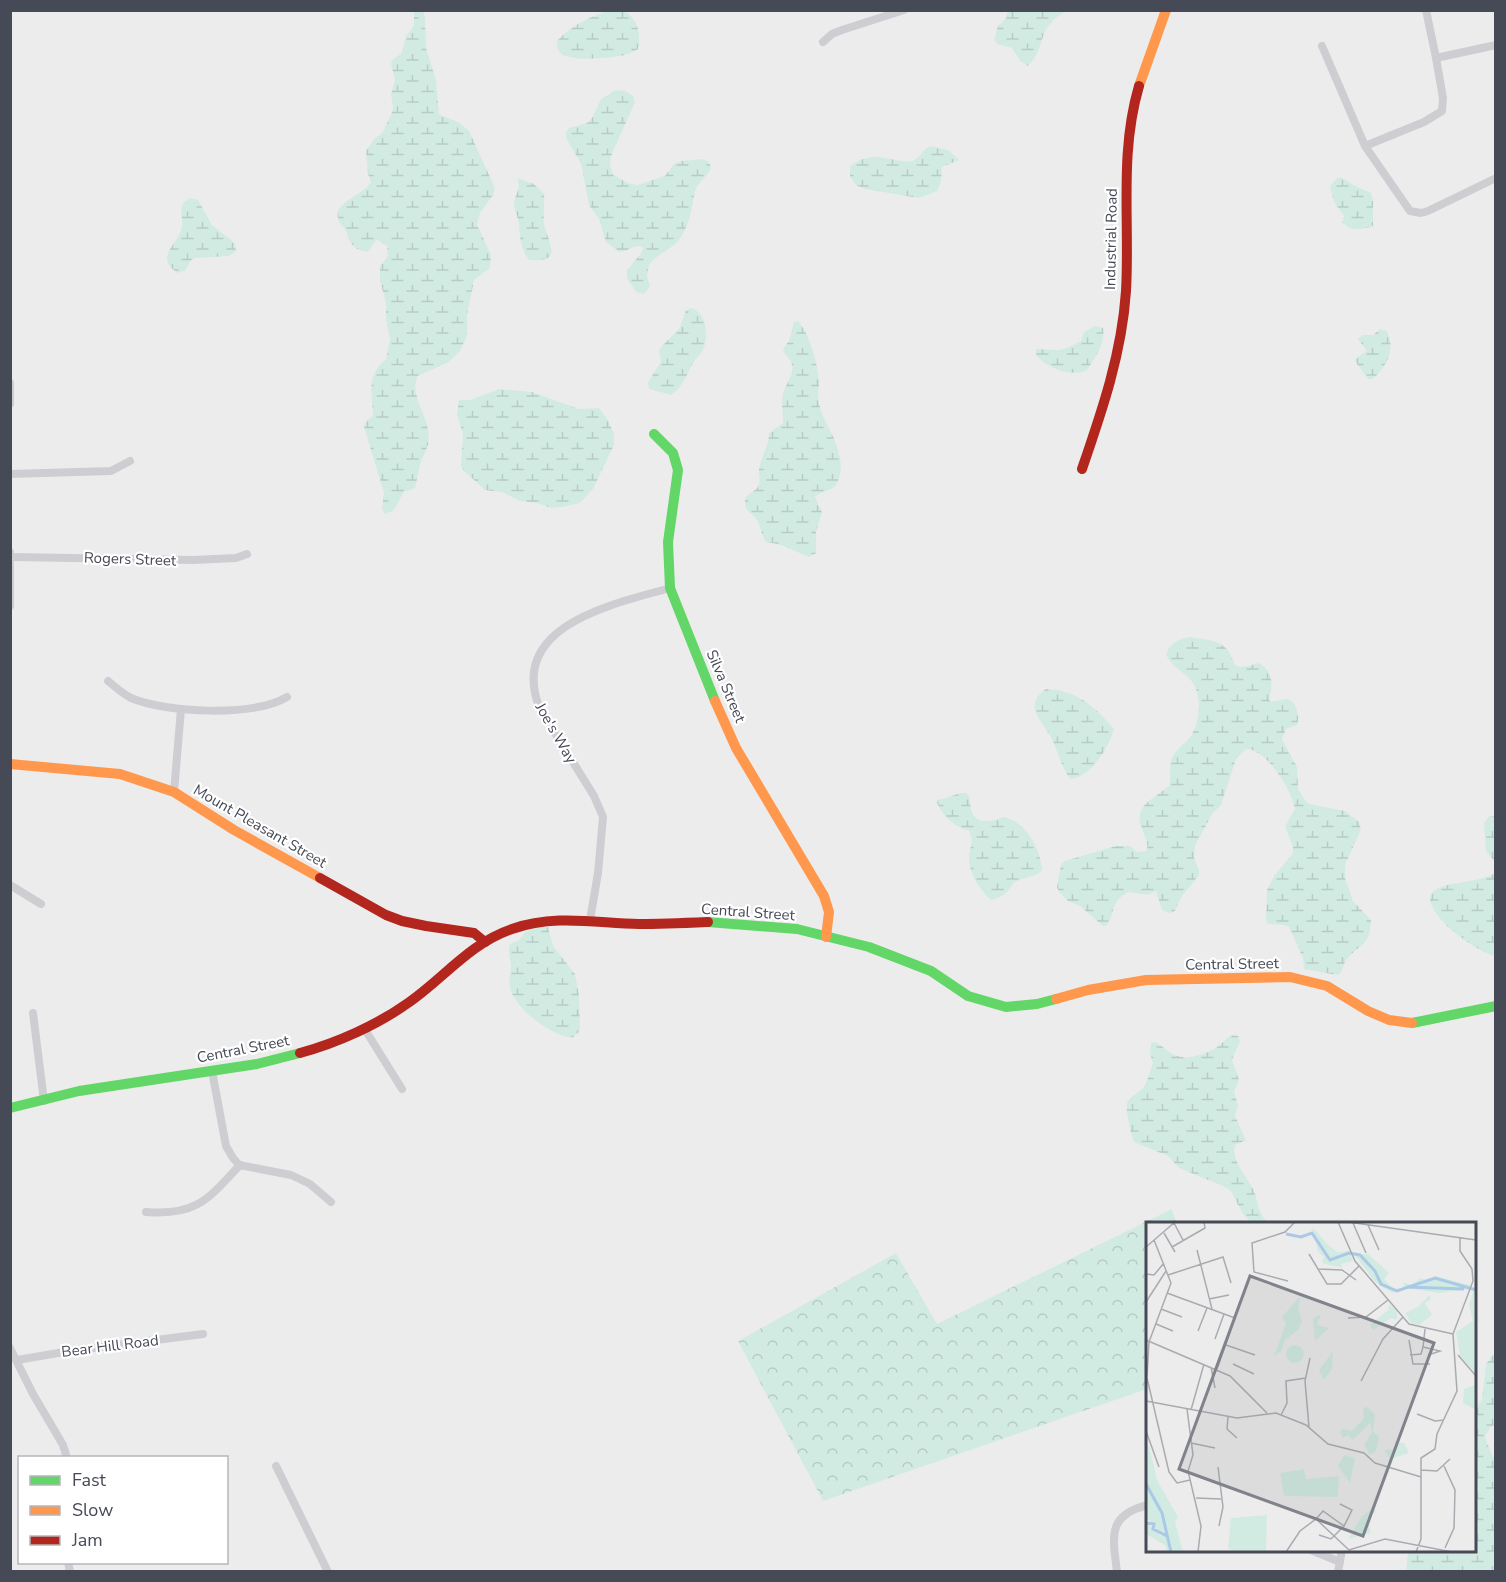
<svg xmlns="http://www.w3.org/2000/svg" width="1506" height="1582" viewBox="0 0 1506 1582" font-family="'Nunito Sans',sans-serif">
<defs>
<pattern id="forest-crowns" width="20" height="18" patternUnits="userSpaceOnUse" patternTransform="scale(1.5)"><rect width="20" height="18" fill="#d2ebe2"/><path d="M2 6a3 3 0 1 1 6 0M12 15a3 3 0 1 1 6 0" fill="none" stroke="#b6cbc4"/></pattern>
<pattern id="wetland-marsh" width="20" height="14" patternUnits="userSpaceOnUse" patternTransform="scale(1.5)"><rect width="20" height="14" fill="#d2ebe2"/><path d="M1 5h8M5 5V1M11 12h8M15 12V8" fill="none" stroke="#b6cbc4"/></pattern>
</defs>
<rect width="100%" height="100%" fill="#edecec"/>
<polygon fill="url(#forest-crowns)" points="1172,1209 1176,1223 1148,1224 1147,1389 823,1501 738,1341 896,1253 937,1324"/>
<g fill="url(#wetland-marsh)">
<path d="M609,10l16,1c12,8 17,23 13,38 -4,2 -9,5 -13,6 -14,3 -51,7 -63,-1 -5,-3 -5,-7 -5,-13 14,-16 32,-23 52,-31z"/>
<path d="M414,11h9l2,7 1,30 10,32 3,34 21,9 9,8 26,57 -2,7 -13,18 -3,11 14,31 -1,13 -16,12 -7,35v21l-7,15 -11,11 -31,14c-9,16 8,38 10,54 3,17 -4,21 -8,35 -2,8 -3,16 -5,23l-11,4 -10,18 -9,4 -3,-5 2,-16 -20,-66 2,-6 7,-5c-1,-25 -7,-40 13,-57l4,-20 -4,-20v-15l-6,-24v-14l8,-10 -1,-10 -10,-6c-5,3 -5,9 -10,12 -10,-1 -18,-8 -20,-18 -1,-7 -8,-9 -9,-16 -4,-17 25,-22 33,-36l-3,-8 -2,-23 8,-12 8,-6 9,-18 2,-8 -2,-13 4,-14 -4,-16 1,-4c13,-9 10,-7 13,-21 1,-5 6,-8 9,-13z"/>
<path d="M1008,11h58c-31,18 -19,36 -38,55l-8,-5 -8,-13 -14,-4 -4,-4 4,-14 7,-7z"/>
<path d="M616,90l10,1 7,5 2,6 -24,54 -1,9 3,9 14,9 10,2 28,-9 9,-12 7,-3 22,-2 6,3 2,6c-3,9 -13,13 -16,23 -3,15 -5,32 -14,46 -7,12 -24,16 -32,28l-2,11 3,10 -6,8c-7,-1 -8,-2 -12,-8 -15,-17 6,-22 11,-38l-3,-2c-8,0 -13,6 -21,6l-13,-10 -7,-23 -10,-14 -8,-41 -15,-26v-6l3,-4 18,-5 5,-5 9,-19z"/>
<path d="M930,146l18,4 11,10 -17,7 -1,15 -4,9 -18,7 -54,-9 -9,-4 -6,-8v-11c20,-14 30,-8 52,-5 3,0 7,1 10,0 8,-2 10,-12 18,-15z"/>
<path d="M1341,177l12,8 18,8 2,7v26c-11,4 -22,6 -31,-4l2,-6 -10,-14 -4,-16 7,-8z"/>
<path d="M517,178l17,6 10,10c1,10 -1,21 0,30 4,19 21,39 -15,36 -9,-12 -9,-22 -10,-36 -1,-7 -4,-13 -5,-19 0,-11 8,-14 3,-27z"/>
<path d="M191,198l7,2 14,25 23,18 1,8 -7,5 -35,2 -4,3 -4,9 -8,3c-6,-4 -11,-8 -11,-15 0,-9 13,-20 15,-31 1,-13 -6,-23 9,-29z"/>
<path d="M690,308c17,3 18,27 14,40 -2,5 -6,8 -9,12 -8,12 -11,27 -24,35l-22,-6 -1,-7 13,-20 -2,-11 2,-4 18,-18 7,-19z"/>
<path d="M798,321c11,12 20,43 21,60 0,8 -2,15 0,23 6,23 26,45 21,70 -4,20 -13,13 -25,23l7,15 -6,20v21l-7,4c-15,-6 -28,-14 -43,-15 -5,-7 -5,-15 -9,-22 -4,-7 -13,-8 -12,-19 1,-8 8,-8 12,-13 5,-5 1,-13 2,-19 2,-12 10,-23 10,-36l14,-10c0,-9 -2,-21 0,-30 3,-9 11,-18 9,-28 -1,-7 -8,-9 -9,-16l6,-8 5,-19z"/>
<path d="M1095,326l8,2c3,15 -8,30 -16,42 -16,8 -40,-2 -51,-15v-6l23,1 8,-2 14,-7 3,-9z"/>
<path d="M1380,329l7,2c9,20 0,34 -14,48h-5l-13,-18 1,-3 11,-7 -9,-12 5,-4h10z"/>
<polygon points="499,389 532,392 579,409 599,408 608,420 614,434 614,445 593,489 580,503 562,507 551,508 537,503 520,501 502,492 485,490 463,470 461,466 463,434 457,415 459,400 470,400"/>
<path d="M1189,637c12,2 23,2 33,8 18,11 2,30 36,18 16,7 15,23 11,37l2,2c5,-1 11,-3 16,-3 10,2 13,18 10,26l-11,4 -4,10 15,28 1,22 8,13 4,2 35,7 14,11 2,8 -16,35v13l8,23 18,19c-1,29 -13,23 -26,42 -3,6 -2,9 -7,13l-34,-6 -1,-11 -14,-31 -5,-2 -16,-1 -2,-4 1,-30 7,-14 19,-23v-6l-8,-21 10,-17c-4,-19 -28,-60 -49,-60l-10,10 -15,46 -9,9 -17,32 -1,12 5,12v5l-17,21 -8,16 -5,1 -7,-3 -6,-19 -8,4 -20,-3c-18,10 -12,20 -21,33l-4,1 -23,-20 -12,-5 -9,-9 -2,-5 4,-23 4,-3 50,-15h15l7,6 9,-1c7,-12 -15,-27 -3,-44 5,-7 19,-15 26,-21 3,-9 -1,-20 3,-28 4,-9 13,-15 19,-22 8,-13 10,-33 5,-47 -5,-15 -25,-20 -30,-35 5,-12 11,-14 23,-17z"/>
<path d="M1046,689c29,0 50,18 68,40 -5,18 -23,49 -44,50 -9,-13 -12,-27 -18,-40 -8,-16 -31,-33 -6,-50z"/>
<path d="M961,793h6c5,7 2,12 5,19 6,14 21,9 31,5 22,3 38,32 39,53l-4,4 -24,8c-6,11 -11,15 -23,18 -11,-10 -22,-26 -22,-42 0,-11 6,-16 0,-27 -15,-5 -25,-13 -32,-28l1,-3z"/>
<polygon points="1495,816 1496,816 1495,862 1486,851 1484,824 1488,817"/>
<path d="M1495,873l1,83h-1c-12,-2 -37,-20 -47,-29 -51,-52 21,-38 47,-54z"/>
<path d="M541,926l7,1 5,19 22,28 4,21 1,36 -8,7c-21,-3 -54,-27 -61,-47 -3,-9 -1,-15 0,-24 0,-8 -4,-14 -1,-23l9,-4 6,-8z"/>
<path d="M1232,1035l6,1 2,5 -8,19 7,20 -5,12 4,13 -3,11 11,24 -11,5c-4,16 12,31 18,44 7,15 2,19 15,34l-17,-1 -8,-8 -13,-24 -7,-4 -44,-18 -11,-12 -34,-14c-3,-8 -10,-35 -6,-41 3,-5 10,-8 14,-12 6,-7 8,-18 11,-26l-3,-9 1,-11 4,-1c7,3 13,10 20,13 12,6 32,-1 42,-8 6,-4 9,-9 15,-12z"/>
<polygon points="1495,1352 1495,1424 1490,1428 1485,1437 1491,1453 1495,1459 1495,1571 1406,1571 1408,1551 1474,1550 1475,1411 1482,1399 1486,1364"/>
</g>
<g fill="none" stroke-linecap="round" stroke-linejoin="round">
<g stroke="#ceced2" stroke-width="8">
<polyline points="1426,10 1436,58"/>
<polyline points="823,42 832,34 842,30 904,10"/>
<polyline points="1322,46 1365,146 1410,211 1421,213 1428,211 1496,178"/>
<polyline points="1365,146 1424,122 1442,111 1443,98 1436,58 1496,45"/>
<polyline points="10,383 10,404"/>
<polyline points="10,474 111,471 130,461"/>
<polyline points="10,552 10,606"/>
<polyline points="11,557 193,560 236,558 247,554"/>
<path d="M108,681c7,6 15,13 23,17 36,15 122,19 156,-1"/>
<polyline points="174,792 181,709"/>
<polyline points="10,885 41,904"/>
<path d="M590,920l8,-47 5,-56 -9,-21 -54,-87c-34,-83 73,-105 130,-121"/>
<polyline points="33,1013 44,1101"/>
<polyline points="364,1028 402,1089"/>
<polyline points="212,1071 226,1146 233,1158 239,1165 291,1175 310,1184 331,1202"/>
<path d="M146,1212c51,4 62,-13 94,-47"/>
<polyline points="10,1348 33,1394 63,1445 67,1458"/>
<polyline points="17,1360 70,1351 203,1334"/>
<polyline points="276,1466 328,1572"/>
<polyline points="1311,1550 1340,1562"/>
<polyline points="68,1562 70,1572"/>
<path d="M1117,1572c-4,-34 -11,-57 31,-67"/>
<polyline points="1338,1572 1342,1550"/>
</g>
<g stroke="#63d668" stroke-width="10">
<polyline points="654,434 673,453 678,470 668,542 670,588 715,701"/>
<polyline points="708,922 797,929 869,947 931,971 968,996 1006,1007 1037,1004 1056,999"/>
<polyline points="1412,1023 1496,1006"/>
<polyline points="10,1108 79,1091 257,1064 300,1053"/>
</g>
<g stroke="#ff974d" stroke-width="10">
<polyline points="1139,86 1166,10"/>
<polyline points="715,701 736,748 824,896 829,912 826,937"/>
<polyline points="10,764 120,774 174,792 234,830 320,878"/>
<polyline points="1056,999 1088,990 1146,980 1290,977 1327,986 1368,1011 1389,1020 1412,1023"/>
</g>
<g stroke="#b3261e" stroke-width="10">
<path d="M1082,469c20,-58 40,-116 44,-178 4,-69 -7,-137 13,-205"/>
<polyline points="320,878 386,915 402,921 426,926 474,933 485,942"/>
<path d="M300,1053c37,-10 77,-28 108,-50 35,-24 62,-60 104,-74 43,-15 83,-6 127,-5 23,0 46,-1 69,-2"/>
</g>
</g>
<g text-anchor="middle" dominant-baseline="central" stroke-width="4.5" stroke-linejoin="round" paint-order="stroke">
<g font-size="15" fill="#464a57" stroke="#fff">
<text transform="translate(1111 239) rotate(-89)">Industrial Road</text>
<text transform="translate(130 559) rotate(2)">Rogers Street</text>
<text transform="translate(726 686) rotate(67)">Silva Street</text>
<text transform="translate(556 733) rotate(60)">Joe's Way</text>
<text transform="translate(260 826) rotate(30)">Mount Pleasant Street</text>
<text transform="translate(748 912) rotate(4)">Central Street</text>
<text transform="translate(1232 964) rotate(-1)">Central Street</text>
<text transform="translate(243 1049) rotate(-11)">Central Street</text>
<text transform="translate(110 1346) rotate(-7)">Bear Hill Road</text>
</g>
</g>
<g transform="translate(1146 1222)">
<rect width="330" height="330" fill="#edecec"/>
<path d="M158,247l2,10 33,-3 -1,21 -54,-1 -4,-23zM121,293l-1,37h-30l-8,-4 3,-30z" fill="#d2ebe2"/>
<path d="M166,4l17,20 9,6 11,-1 4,10 -12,3 1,4 -20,-5 2,-6 -6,-5zM208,32h14l17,15 4,4 -5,6 9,10 10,-1 1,-6 7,3 10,-7 8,3 6,-5 35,9v4l-31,4 -33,-5 -14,5 -17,-11zM330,60l-2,18 2,74 -16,-18 -4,-24 17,-11 -4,-16zM155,73l-3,14 4,12 -4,9 -14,11 -2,9 -8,6 12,-32 -4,-7zM283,73l2,4 -6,4 7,12 -13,10 -8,-2 -6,-10 14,-7zM243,82l8,7v9l-6,-2 -18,12 -3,-5 18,-15zM175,92l-4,11 12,3 -14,13 -2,-23zM140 132a9 9 0 1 1 18 0a9 9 0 1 1-18 0ZM187,129l-1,18 -8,11 -5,-10zM330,156v32l-13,-7 1,-14 11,-4zM221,185l8,7 -2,17 6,6 -3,14 -6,4 -6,-10 8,-13 -2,-9 -17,17 -5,-5 -5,3 -3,-6 2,-3 10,2 12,-13 -1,-10zM249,220l9,1 5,10 -19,6 -6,-9 10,-1zM3,224l8,34 21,37 -3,5 8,30h-16l-2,-7 -19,-11v-13l18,18 -18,-22v-65h3l-3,-5zM198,233l11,3 -5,25 -12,-17zM228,286l2,4 -9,6 4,15 -23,6 14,-23z" fill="#d2ebe2"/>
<path fill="none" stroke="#aac9e6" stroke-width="3" d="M140,12l15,3 11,-4 18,27 19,-7 11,2 15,16 6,13 16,7 38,-13 41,12M261,65l57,2M0,262l16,29 9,39M0,301l8,1 -1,5 14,7"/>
<path fill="none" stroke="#aaabb0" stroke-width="1.5" d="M192,0l17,39 54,63 44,10M202,0l128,18M28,1l9,17M207,1l13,30M222,3l11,25M18,11l11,19M0,25l29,-25M26,25l33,-19 -1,-6M51,28l15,59M163,32l18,30h14l18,-18M171,47l25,1 14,10M0,52l8,1 10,-12M22,53l55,-18 8,26M142,59l-34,-9 -2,-29 33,-11 10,-10M21,71l68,25 -18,51M63,77l20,-4M0,80l20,-31M15,87l21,8M202,96l18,-1 22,-17M10,102l17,7M52,109l9,-23M69,117l9,-25M0,118l84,36 37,37M263,118l4,24h17M80,123l29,10M277,125l2,-18M264,133l11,-1 2,-7 17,4 -12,4M312,133l18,21M87,142l21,10M65,145l4,21M1,155l2,-35 22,-59 -17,-43M1,156l22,94 8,11 13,-3M215,159l22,-42 20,-22M0,179l91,17 39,-5 30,12 22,19 36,9 11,10 46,14M41,187l6,46 -5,16 13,55 -3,26M45,188l13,-46M271,192l18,7 9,-1M135,193l6,-12 -1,-22 20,-3M82,195l-1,12 10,9M163,205l-4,-46 5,-23M0,209l13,36M45,221l24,5M298,244l11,24 -1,38 -9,20M72,245l5,40 -4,19M275,248l16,1 13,-12M50,276l25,1M170,297l7,-8 21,15M173,313l12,4 13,-13 8,-16 -12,-6M140,330l14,-21 16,-12 33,31 36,-11 67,13M270,330l5,-13v-81l14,-9 2,-15 20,-43 -4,-57 20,-53 -1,-12 -12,-18v-13"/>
<path fill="#80838b" fill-opacity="0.15" stroke="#80838b" stroke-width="3" d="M104,54l184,67 -71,193 -184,-67z"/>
<rect width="330" height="330" fill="none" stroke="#464a57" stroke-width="3"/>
</g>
<rect width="1506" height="1582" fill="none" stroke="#464a57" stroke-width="24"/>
<rect x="18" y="1456" width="210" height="108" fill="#ffffff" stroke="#b5b7bc" stroke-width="1.5"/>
<rect x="30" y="1476" width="30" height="9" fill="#63d668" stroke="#b5b7bc" stroke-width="1.5"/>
<text x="72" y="1486" font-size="18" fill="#464a57">Fast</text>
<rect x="30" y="1506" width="30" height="9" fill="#ff974d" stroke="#b5b7bc" stroke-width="1.5"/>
<text x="72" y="1516" font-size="18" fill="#464a57">Slow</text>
<rect x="30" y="1536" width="30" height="9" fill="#b3261e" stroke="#b5b7bc" stroke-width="1.5"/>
<text x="72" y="1546" font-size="18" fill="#464a57">Jam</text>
</svg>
